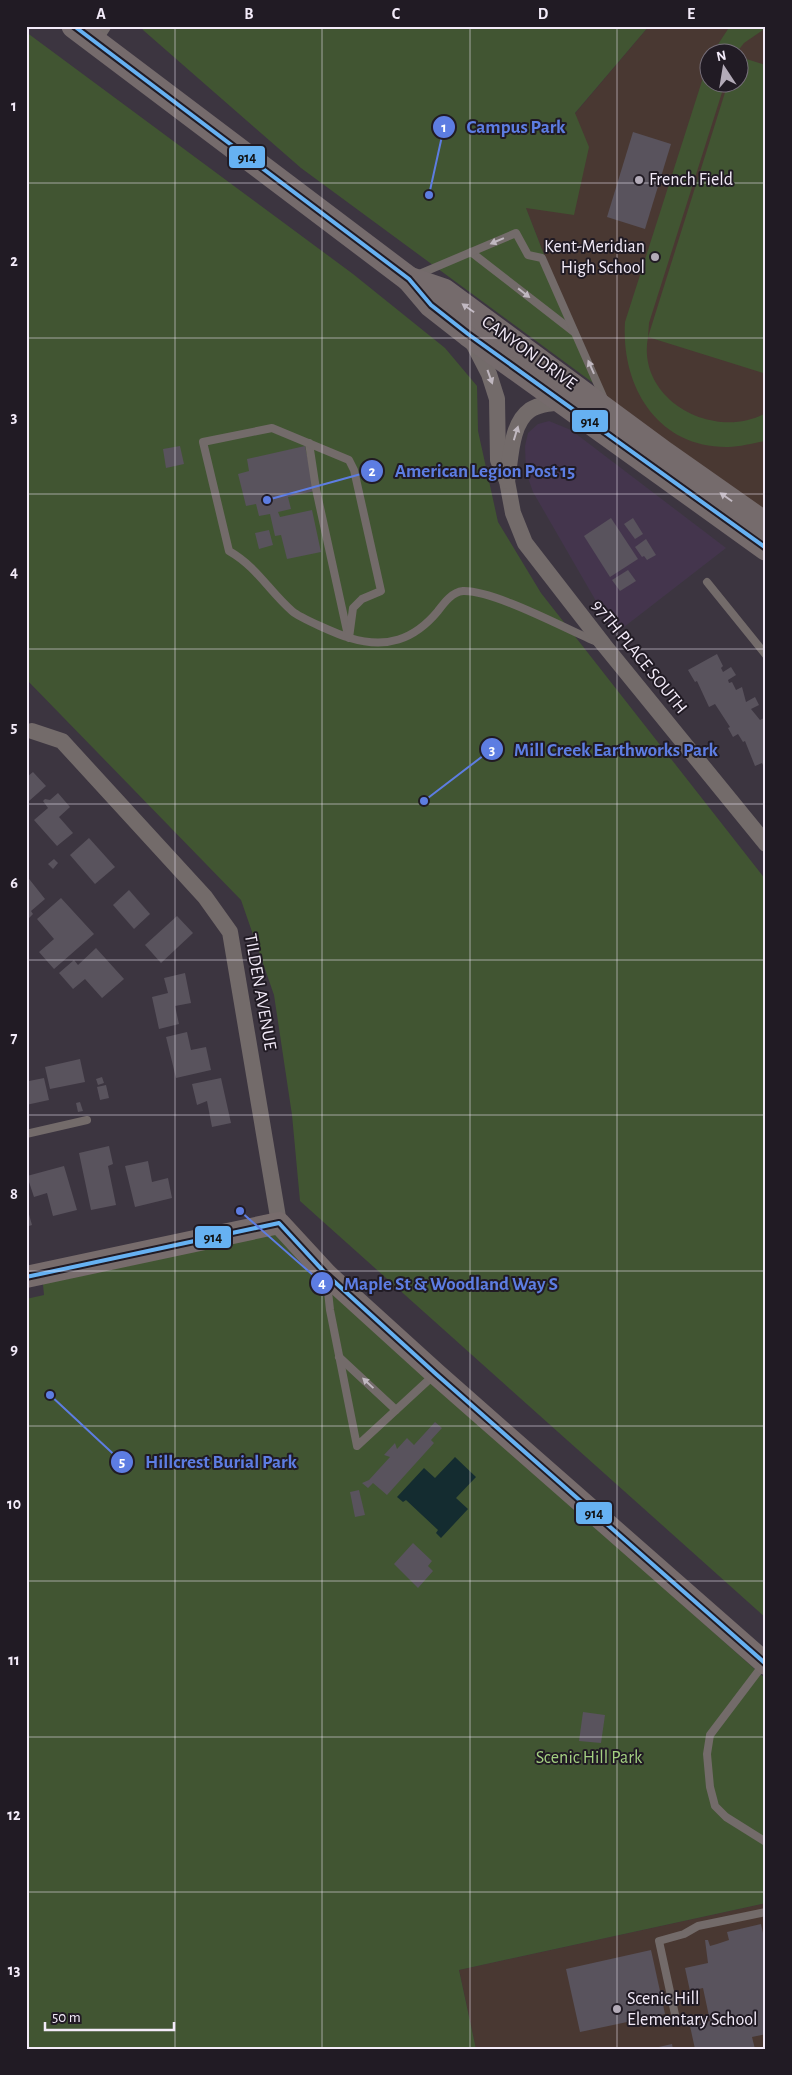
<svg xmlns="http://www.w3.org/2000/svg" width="792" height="2075" viewBox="0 0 792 2075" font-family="'Alegreya Sans',sans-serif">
<rect width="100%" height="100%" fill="#3c3540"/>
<polygon fill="#44354d" points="549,421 571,430 726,548 615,634 533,492 526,472 525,446 528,433 538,424"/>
<g fill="#493832" fill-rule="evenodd">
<path d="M649,26h117v512l-144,-100 -58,-132 -48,-123zM710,52h30v30h-30z"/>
<polygon points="766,1903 766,2049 476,2049 459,1970"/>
</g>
<g fill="#415532">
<polygon points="141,26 649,26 575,113 589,147 574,215 526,208 564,306 600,388 301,168 143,30"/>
<polygon points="730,26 766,26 766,28 744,43 737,52 713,52"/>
<polygon points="26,32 353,274 445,348 477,386 478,431 498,522 541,593 766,880 766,1618 300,1201 292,1115 274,995 241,900 26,679"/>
<path d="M740,57l26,8v309l-118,-37c-12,63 66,105 118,76v28c-12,2 -26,6 -38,6 -71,1 -107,-61 -103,-125l84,-263 1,23 15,1 -76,240 -1,14 80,-254 12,-1z"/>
<polygon points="279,1223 308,1271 766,1679 766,1903 459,1970 476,2049 26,2049 26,1299 44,1295 42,1274"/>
</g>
<polygon fill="#142c30" points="455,1457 476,1477 456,1498 468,1509 441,1538 436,1533 438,1530 406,1500 403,1502 397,1497 424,1468 435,1478"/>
<g fill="#59535d">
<polygon points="633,132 671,144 645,229 607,217"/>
<polygon points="180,446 184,464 166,468 163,449"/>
<polygon points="305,446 315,491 288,497 291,509 278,512 280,517 312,510 321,552 287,559 281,535 275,536 270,514 259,516 256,504 246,506 238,474 249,471 247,459"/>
<polygon points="611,518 638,559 610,577 584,536"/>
<polygon points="633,518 643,534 635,539 624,524"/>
<polygon points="269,530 273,545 259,549 255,533"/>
<polygon points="646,539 656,555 647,560 644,556 642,557 635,547"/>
<polygon points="628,570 636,581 620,591 612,580"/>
<polygon points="717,654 723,666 721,668 723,672 731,667 736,675 728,680 729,683 732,682 736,690 742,687 746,702 755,697 759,705 751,709 760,720 766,717 766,771 762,763 755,766 745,741 743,742 738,734 733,737 728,728 730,727 715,704 709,707 697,681 695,682 688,670"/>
<polygon points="33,772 46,786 29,801 26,798 26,773 28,776"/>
<polygon points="58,793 70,807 59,817 73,833 57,846 34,820 48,808 43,801 45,799 50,800"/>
<polygon points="89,838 115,867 95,884 70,855"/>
<polygon points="54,859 58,863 53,869 48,864"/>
<polygon points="26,875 45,899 31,911 33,914 26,921"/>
<polygon points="129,890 150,914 134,929 113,905"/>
<polygon points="61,898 94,934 54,969 39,952 54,939 37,919"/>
<polygon points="177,916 193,933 161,963 145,945"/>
<polygon points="96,948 124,979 102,998 85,979 73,989 59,973 74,960 78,965"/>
<polygon points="185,973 191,1003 175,1006 179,1024 159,1029 152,997 168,993 164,978"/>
<polygon points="187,1032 191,1050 206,1047 211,1070 176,1078 166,1037"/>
<polygon points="80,1059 85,1082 50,1089 45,1067"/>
<polygon points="26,1072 29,1081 44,1078 49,1100 26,1105"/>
<polygon points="102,1077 104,1083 98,1085 96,1079"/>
<polygon points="221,1078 231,1123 212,1127 207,1101 197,1105 192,1084"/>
<polygon points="106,1085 109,1098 100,1100 97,1087"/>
<polygon points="80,1102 83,1111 78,1112 76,1103"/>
<polygon points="109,1146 113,1164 108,1166 116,1205 91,1210 79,1153"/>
<polygon points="148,1161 152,1182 168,1178 172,1198 135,1207 125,1166"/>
<polygon points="64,1166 77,1210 53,1216 47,1193 34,1197 27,1176"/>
<polygon points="26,1204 32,1225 26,1227"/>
<polygon points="435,1422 442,1428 431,1440 434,1443 387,1495 373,1483 368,1488 362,1483 369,1480 390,1457 384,1455 395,1443 397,1449 407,1438 414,1445"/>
<polygon points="359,1490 365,1515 355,1517 350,1492"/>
<polygon points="413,1543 432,1561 428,1566 433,1571 418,1588 394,1564"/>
<polygon points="583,1712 605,1715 601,1743 579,1741"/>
<polygon points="761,1924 763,1933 766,1932 766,2034 752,2037 755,2049 695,2049 690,2026 710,2021 703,1988 690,1991 685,1968 708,1963 705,1940 708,1940 710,1946 717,1944 729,1940 727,1932"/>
<polygon points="651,1950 665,2014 580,2032 566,1969"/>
<polygon points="672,2044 673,2049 654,2049 654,2048"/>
</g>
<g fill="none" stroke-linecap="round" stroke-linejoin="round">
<g stroke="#736b6a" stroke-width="8">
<polyline points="471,252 574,332"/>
<polyline points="417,275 516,233 528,255 542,258 605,401"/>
<polyline points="309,443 316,489 347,631"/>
<polyline points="707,582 766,655"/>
<path d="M349,638l4,-30 9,-9 19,-8 -27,-121 -5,-10 -77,-32 -69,14 26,109c28,16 40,40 63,60 8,7 47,24 58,27 36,11 64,2 88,-27 6,-8 14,-19 25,-20 31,-1 103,38 134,51"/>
<polyline points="26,1134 87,1120"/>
<polyline points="327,1282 330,1310 357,1446 434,1375"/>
<polyline points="339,1357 396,1410"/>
<polyline points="763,1665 710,1735 707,1754 710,1787 715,1806 726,1817 766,1842"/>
<polyline points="676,2019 659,1941 684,1934 698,1926 766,1912"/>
</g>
<g stroke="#736b6a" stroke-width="16">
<polyline points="93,41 103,26"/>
<polyline points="472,341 489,374 497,399 498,460 507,481 513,513 525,543 604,645 766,844"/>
<path d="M507,481c4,-21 3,-57 23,-71 9,-6 23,-7 34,-8"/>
<polyline points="32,731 62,741 205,897 230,932 279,1223"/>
</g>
<polyline stroke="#776c6c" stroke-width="22" points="26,1277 279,1223 327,1275 436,1374 766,1664"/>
<g stroke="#756b6c" stroke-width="25">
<polyline points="74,26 409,279 431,305 468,334 766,548"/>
<polyline points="409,279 444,291 665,454 766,525"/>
</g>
<defs>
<g id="bus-1">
<polyline points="74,26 409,279 431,305 468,334 766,548"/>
<polyline points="26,1277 279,1223 327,1275 436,1374 766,1664"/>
</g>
</defs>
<use href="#bus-1" stroke="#211b24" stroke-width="8"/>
<use href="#bus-1" stroke="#66b1f2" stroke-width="4"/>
</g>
<defs><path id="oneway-solid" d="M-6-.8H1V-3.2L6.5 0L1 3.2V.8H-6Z" transform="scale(1.25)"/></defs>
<g fill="#c0b8c0">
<use href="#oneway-solid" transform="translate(497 241) rotate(157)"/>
<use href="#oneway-solid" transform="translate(524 293) rotate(38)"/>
<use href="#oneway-solid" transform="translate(591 367) rotate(-114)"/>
<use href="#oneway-solid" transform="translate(490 377) rotate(70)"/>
<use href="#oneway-solid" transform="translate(516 433) rotate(-73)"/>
<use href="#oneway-solid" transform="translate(368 1383) rotate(-137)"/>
</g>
<g fill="#c1b8c1">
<use href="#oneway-solid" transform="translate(468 308) rotate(-145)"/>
<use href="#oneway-solid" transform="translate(726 497) rotate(-145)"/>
</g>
<path fill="none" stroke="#f3ebf9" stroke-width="1" stroke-opacity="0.55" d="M175,26v2023M322,26v2023M470,26v2023M617,26v2023M26,183h740M26,338h740M26,494h740M26,649h740M26,804h740M26,960h740M26,1115h740M26,1271h740M26,1426h740M26,1581h740M26,1737h740M26,1892h740"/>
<g fill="#b3abb8" stroke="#211b24" stroke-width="2">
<circle cx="639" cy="180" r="5"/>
<circle cx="655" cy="257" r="5"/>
<circle cx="617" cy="2009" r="5"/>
</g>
<g text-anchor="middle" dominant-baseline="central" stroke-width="4" stroke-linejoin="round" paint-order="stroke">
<g font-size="18" fill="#f3ebf9" stroke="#211b24" text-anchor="start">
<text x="649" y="180">French Field</text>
<text x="645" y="247" text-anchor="end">Kent-Meridian<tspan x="645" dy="21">High School</tspan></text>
<text x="627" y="1999">Scenic Hill<tspan x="627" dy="21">Elementary School</tspan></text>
</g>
<g font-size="18" fill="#f3ebf9" stroke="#211b24">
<text transform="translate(529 353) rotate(36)">CANYON DRIVE</text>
<text transform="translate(639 657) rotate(51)">97TH PLACE SOUTH</text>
<text transform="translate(260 992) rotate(80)">TILDEN AVENUE</text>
</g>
<g font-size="18" fill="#a4d082" stroke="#211b24">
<text x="589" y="1758">Scenic Hill Park</text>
</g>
</g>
<path fill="none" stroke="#5d7de2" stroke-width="2" d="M429 195L444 127M267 500L372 471M424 801L492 749M240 1211L322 1283M50 1395L122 1462"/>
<g fill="#5d7de2" stroke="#211b24" stroke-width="2">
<circle cx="429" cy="195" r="5"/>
<circle cx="267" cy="500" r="5"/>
<circle cx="424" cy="801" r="5"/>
<circle cx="240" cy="1211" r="5"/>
<circle cx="50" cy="1395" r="5"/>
<circle cx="444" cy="127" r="12"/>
<circle cx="372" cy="471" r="12"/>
<circle cx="492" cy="749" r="12"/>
<circle cx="322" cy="1283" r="12"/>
<circle cx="122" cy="1462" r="12"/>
</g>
<g font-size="15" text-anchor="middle" font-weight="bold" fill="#fff">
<text x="444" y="132">1</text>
<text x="372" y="476">2</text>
<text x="492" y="755">3</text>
<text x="322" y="1288">4</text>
<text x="122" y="1467">5</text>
</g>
<g font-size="19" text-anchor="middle" font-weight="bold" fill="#5d7de2" stroke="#211b24" stroke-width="4" stroke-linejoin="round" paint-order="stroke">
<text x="516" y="133">Campus Park</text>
<text x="485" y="477">American Legion Post 15</text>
<text x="616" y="756">Mill Creek Earthworks Park</text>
<text x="451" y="1290">Maple St &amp; Woodland Way S</text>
<text x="221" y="1468">Hillcrest Burial Park</text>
</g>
<g stroke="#211b24" stroke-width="2">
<rect x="228" y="145" width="38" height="24" rx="5" fill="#66b1f2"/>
<rect x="571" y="409" width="38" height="24" rx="5" fill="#66b1f2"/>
<rect x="194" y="1225" width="38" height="24" rx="5" fill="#66b1f2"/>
<rect x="575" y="1501" width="38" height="24" rx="5" fill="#66b1f2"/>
</g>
<g font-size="14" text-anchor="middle" font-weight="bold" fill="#111">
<text x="247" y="162">914</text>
<text x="590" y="426">914</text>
<text x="213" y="1242">914</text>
<text x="594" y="1518">914</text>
</g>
<rect width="792" height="2075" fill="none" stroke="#211b24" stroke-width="55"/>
<g transform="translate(724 68) rotate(348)"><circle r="24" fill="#211b24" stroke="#756e79"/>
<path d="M0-4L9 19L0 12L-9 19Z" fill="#b3abb8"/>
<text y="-8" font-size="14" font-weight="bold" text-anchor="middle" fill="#f3ebf9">N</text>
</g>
<path d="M45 2022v8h129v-8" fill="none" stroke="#f3ebf9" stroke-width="2.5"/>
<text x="52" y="2022" font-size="15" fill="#f3ebf9" stroke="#211b24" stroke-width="4" paint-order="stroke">50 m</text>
<rect x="28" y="28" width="736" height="2020" fill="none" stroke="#f3ebf9" stroke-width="2"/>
<g font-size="16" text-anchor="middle" font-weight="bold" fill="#f3ebf9">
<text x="101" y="19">A</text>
<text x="249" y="19">B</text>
<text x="396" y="19">C</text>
<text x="543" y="19">D</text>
<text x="691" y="19">E</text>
<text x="14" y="111">1</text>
<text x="14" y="266">2</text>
<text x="14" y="422">3</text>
<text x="14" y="577">4</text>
<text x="14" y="732">5</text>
<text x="14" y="888">6</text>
<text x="14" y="1043">7</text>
<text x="14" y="1199">8</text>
<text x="14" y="1354">9</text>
<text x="14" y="1509">10</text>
<text x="14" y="1665">11</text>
<text x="14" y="1820">12</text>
<text x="14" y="1975">13</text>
</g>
</svg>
